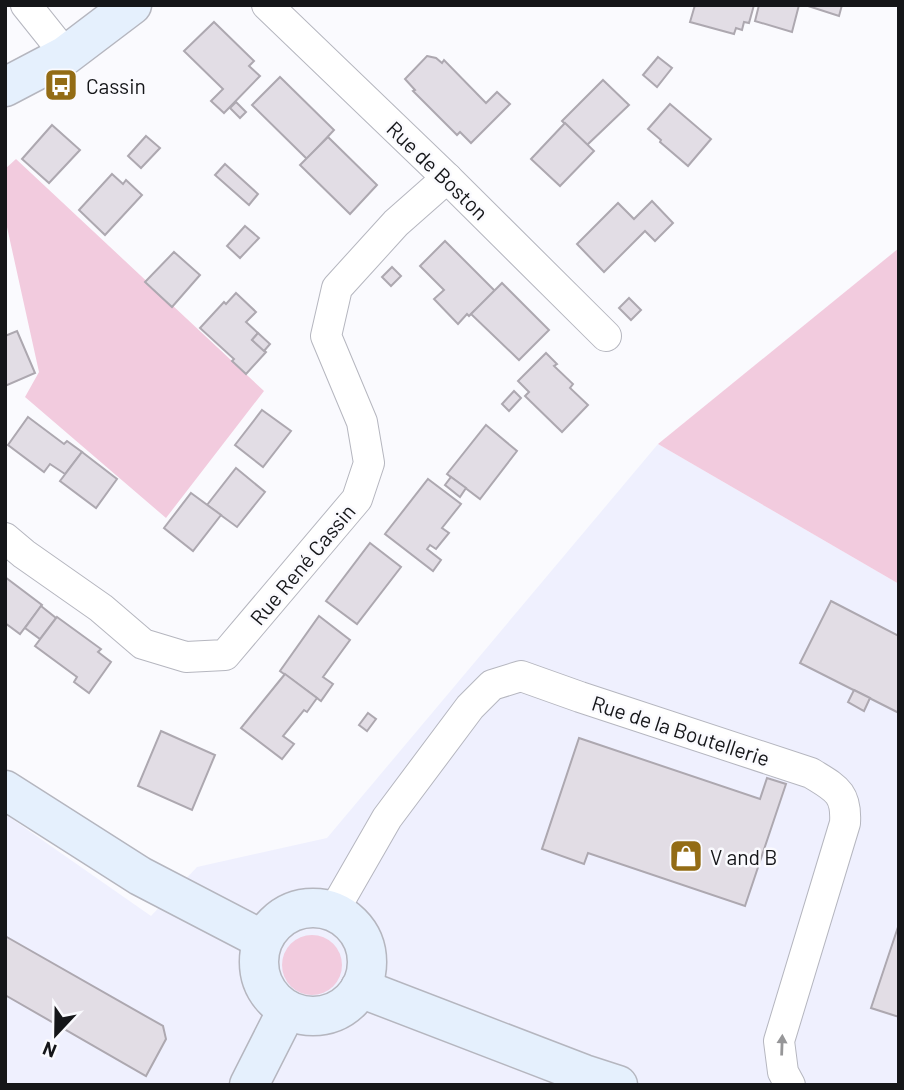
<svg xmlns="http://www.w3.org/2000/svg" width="904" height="1090" viewBox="0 0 904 1090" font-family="Barlow,sans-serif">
<rect width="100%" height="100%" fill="#fafafe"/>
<polygon fill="#eff0fe" points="658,444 899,584 899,1085 5,1085 5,814 151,916 197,867 327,838"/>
<g fill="#f2cbde">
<polygon points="16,159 264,391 166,518 25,397 39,372 5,218 5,169"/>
<polygon points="899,248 899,584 658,444"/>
<circle cx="312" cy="965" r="30"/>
</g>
<g fill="#e2dde5" stroke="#ada8b0" stroke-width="2">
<polygon points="695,5 754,5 749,23 744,22 742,30 736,28 734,34 690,22"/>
<polygon points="759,5 799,5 792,32 755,21"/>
<polygon points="805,5 842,5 839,16"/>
<polygon points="214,22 254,61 249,66 260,76 224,113 211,101 223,89 184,51"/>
<polygon points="427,56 436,58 442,63 444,60 486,103 497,92 510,104 471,143 460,132 457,135 413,91 415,90 405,79"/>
<polygon points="658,57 672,68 657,87 643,75"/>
<polygon points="280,77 334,130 307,159 252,105"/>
<polygon points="603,80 629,105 587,145 562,121"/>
<polygon points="236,102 246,112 240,118 230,108"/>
<polygon points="670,104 711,139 688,166 660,142 661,140 648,129"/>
<polygon points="565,123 594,151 560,186 531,159"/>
<polygon points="52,125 80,150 49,183 22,159"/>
<polygon points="146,136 160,148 141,168 128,156"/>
<polygon points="328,137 377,185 350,214 300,165"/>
<polygon points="225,164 258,194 249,205 215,175"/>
<polygon points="112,174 123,184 126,180 142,195 105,235 79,210"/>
<polygon points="652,201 673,223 655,241 645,231 604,272 577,244 618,203 634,219"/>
<polygon points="245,226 259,238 240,258 227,246"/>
<polygon points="445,241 495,291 469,316 467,314 458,324 434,299 444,290 420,266"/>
<polygon points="174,252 200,275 172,307 145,282"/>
<polygon points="392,267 401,276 391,286 382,277"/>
<polygon points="502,283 549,330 519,360 471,314"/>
<polygon points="236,293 256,312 246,322 258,333 252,340 266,352 246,374 232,361 234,359 200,328 224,302 226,304"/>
<polygon points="629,298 641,310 631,320 619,308"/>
<polygon points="17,331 35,373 5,386 5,336"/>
<polygon points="258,333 270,344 264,351 252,340"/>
<polygon points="546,353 557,364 554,366 573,384 570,388 588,405 562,432 525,396 529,392 518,381"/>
<polygon points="514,391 521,398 509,411 502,404"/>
<polygon points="262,410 291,431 263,467 235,445"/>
<polygon points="28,417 64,444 67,441 82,452 65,474 50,464 44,472 8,445"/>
<polygon points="486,425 517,451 480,499 447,474"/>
<polygon points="82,452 117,479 96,508 60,481"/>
<polygon points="236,468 265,492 237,527 207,505"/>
<polygon points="451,477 466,488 460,497 445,485"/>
<polygon points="428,479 461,504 442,528 449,533 436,549 430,545 427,549 441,560 433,571 385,534"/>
<polygon points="191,493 221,515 193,551 164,528"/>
<polygon points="370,543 401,567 357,624 326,601"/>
<polygon points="5,577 42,605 20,634 5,623"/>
<polygon points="831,601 899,636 899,713 800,663"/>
<polygon points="41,606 56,618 40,639 25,628"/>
<polygon points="319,616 350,640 323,677 333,684 321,701 280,671"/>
<polygon points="57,617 101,649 98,652 111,662 89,693 74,682 77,677 35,646"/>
<polygon points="285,674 317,698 307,712 304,710 283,736 294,744 282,759 241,728"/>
<polygon points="854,690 870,698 864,711 848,702"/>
<polygon points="368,713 376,719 367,731 359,725"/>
<polygon points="161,731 215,755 192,810 138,786"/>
<polygon points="579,738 760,799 767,778 786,784 745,906 588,853 584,864 542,849"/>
<polygon points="899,924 899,1017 871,1008"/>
<polygon points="5,936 163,1026 166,1039 146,1076 5,995"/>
</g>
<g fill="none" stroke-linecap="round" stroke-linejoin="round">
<defs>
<g id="street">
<polyline points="26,5 66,55"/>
<polyline points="267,5 447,178 606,336"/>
<polyline points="5,538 24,554 101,608 143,644 186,657 225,655 357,499 369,463 362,422 326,336 337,288 396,223 447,178"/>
<path d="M333,912l54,-94 83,-111 22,-22 29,-9 59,21 231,76c24,15 36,19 34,50l-66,218 4,31 7,13"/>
</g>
<g id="secondary">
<polyline points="5,87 66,55 132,5"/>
<polyline points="5,790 140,876 263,940"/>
<circle cx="313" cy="962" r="54"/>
<polyline points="360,988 584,1074 618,1085"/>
<polyline points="249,1085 287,1010"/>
</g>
</defs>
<use href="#street" stroke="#b5b6bf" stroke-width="32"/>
<use href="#secondary" stroke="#b5b6bf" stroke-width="41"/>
<use href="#street" stroke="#fff" stroke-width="30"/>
<use href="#secondary" stroke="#e5f0fd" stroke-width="38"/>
</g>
<defs><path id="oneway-solid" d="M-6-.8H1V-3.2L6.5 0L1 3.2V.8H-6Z" transform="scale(1.75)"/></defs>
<use fill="#969698" href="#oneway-solid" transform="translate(782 1045) rotate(-88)"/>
<defs>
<symbol id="bus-square" viewBox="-11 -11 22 22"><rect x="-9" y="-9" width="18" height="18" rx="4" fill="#936c15" stroke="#fafafe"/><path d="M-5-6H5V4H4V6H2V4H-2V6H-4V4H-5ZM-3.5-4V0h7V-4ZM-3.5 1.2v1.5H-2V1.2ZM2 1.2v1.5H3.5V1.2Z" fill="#fff"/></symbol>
<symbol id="shop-square" viewBox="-11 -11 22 22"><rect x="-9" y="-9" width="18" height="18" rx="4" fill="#936c15" stroke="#fafafe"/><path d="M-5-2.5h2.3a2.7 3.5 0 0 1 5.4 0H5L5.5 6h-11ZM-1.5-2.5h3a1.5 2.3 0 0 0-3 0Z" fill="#fff"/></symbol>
</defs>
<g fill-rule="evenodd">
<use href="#bus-square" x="42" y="66" width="38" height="38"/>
<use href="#shop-square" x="667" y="837" width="38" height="38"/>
</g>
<g text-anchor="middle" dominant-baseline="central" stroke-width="5" stroke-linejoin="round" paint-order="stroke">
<g font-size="21" fill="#151619" stroke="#fafafe" text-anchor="start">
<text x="86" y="85">Cassin</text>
<text x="710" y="856">V and B</text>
</g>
<g font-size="21" fill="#151619" stroke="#fafafe">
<text transform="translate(438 170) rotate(44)">Rue de Boston</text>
<text transform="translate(302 564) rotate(-50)">Rue René Cassin</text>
<text transform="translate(681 730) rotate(18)">Rue de la Boutellerie</text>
</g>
</g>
<rect width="904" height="1090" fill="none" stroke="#151619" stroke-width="14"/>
<g transform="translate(56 1034) rotate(202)" stroke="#fafafe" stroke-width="5" paint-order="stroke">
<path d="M0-5L12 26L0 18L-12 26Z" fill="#151619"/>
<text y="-10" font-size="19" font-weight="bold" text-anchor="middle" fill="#151619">N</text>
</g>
</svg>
